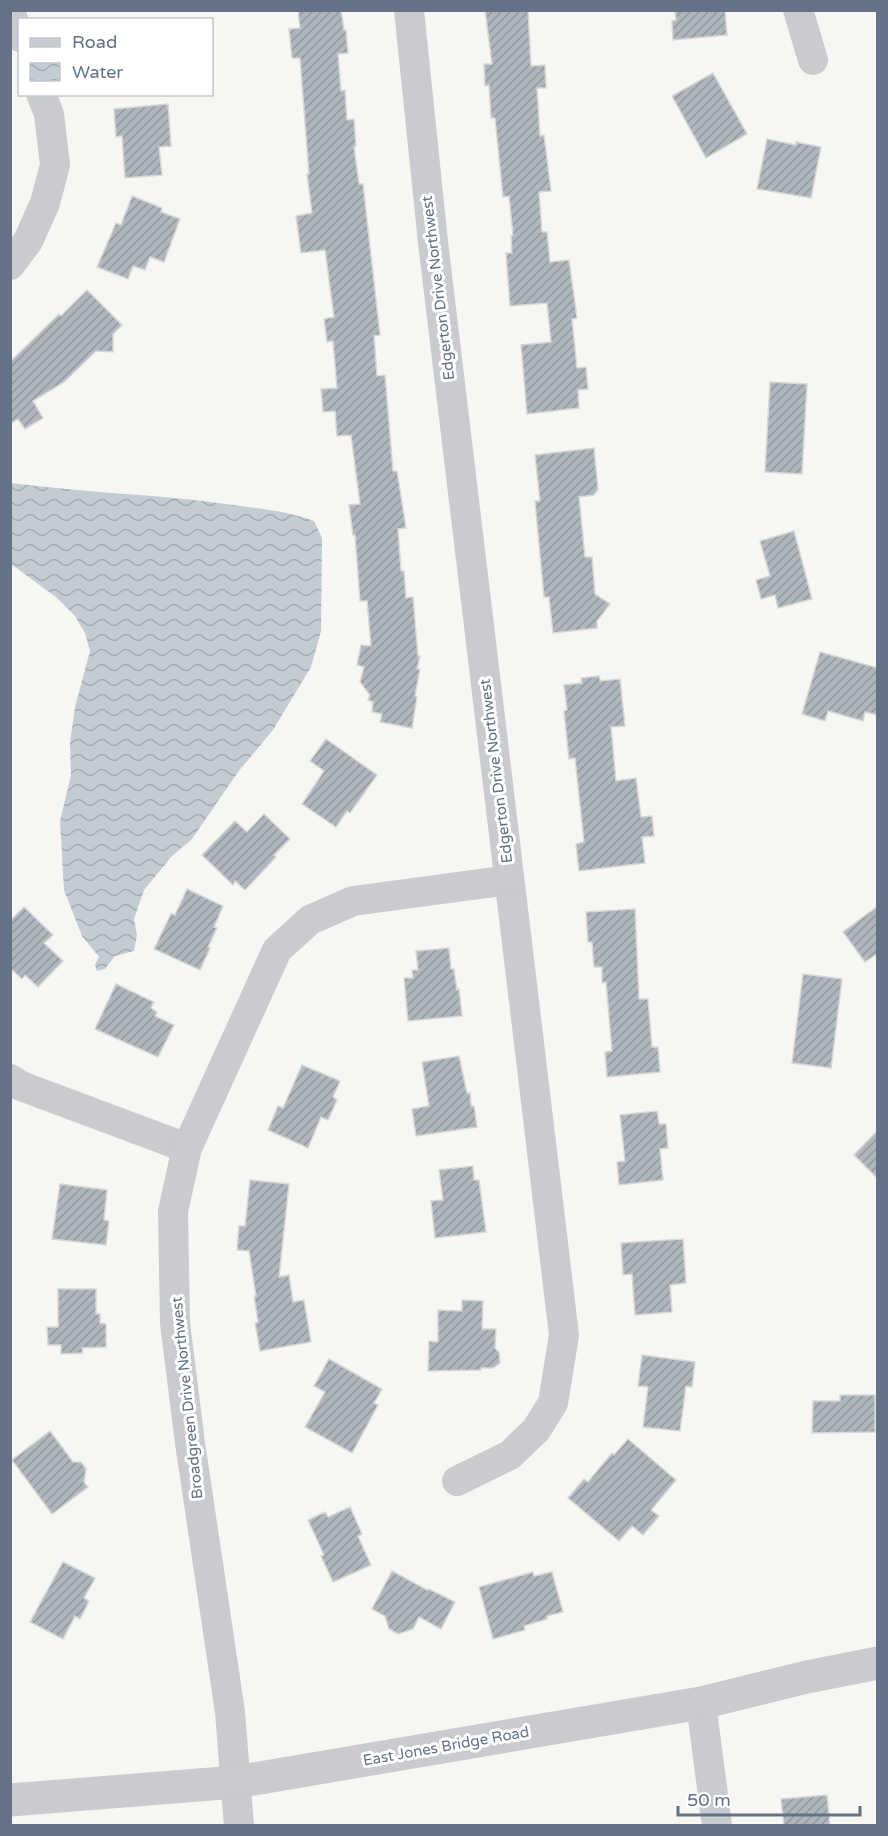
<svg xmlns="http://www.w3.org/2000/svg" width="888" height="1836" viewBox="0 0 888 1836" font-family="'Varela Round',sans-serif">
<defs>
<pattern id="water-waves" width="16" height="10" patternUnits="userSpaceOnUse" patternTransform="scale(1.5)"><rect width="16" height="10" fill="#c4ccd3"/><path d="M0 5q4-4 8 0t8 0" fill="none" stroke="#a3aab1"/></pattern>
<pattern id="building-hatch" width="6" height="6" patternUnits="userSpaceOnUse" patternTransform="scale(1.5)"><rect width="6" height="6" fill="#b0b6bd"/><path d="M-1 1l2-2M0 6l6-6M5 7l2-2" fill="none" stroke="#93989f"/></pattern>
</defs>
<rect width="100%" height="100%" fill="#f6f7f3"/>
<path fill="url(#water-waves)" d="M11,483c74,10 148,11 222,22 28,4 55,6 81,16l8,17 -1,93 -10,36 -38,63 -35,42 -46,67 -20,17 -28,34 -10,29 3,16 -3,16 -19,5 -10,13 -8,2 -2,-6 4,-8 -17,-21 -18,-46 -4,-69 11,-46 -1,-32 5,-36 15,-56 -5,-18 -10,-17 -18,-18 -46,-34z"/>
<g fill="url(#building-hatch)" stroke="#d7d8d5" stroke-width="1.5">
<polygon points="298,10 341,10 344,30 346,30 348,53 338,54 341,91 345,90 347,120 354,119 356,146 354,147 359,184 363,184 380,335 374,336 377,376 385,375 393,471 397,471 406,528 398,529 401,571 404,571 406,598 413,597 418,656 420,656 417,669 420,669 415,696 417,697 412,728 380,722 382,714 372,712 373,702 368,700 370,695 360,682 364,667 357,665 361,645 371,646 367,601 360,601 355,535 353,535 349,505 360,504 351,435 337,436 335,411 323,412 321,389 337,388 333,341 327,342 324,319 334,317 325,250 301,253 296,216 312,213 307,174 309,174 300,58 292,58 289,29 300,28"/>
<polygon points="485,10 528,10 531,66 545,65 546,88 537,88 540,136 544,135 551,191 539,192 542,232 547,232 550,262 569,260 577,318 572,319 577,368 586,367 588,389 578,390 579,408 527,414 521,345 551,342 547,303 510,306 506,253 512,253 511,236 513,235 509,196 503,197 495,118 491,118 489,85 485,86 484,64 492,64"/>
<polygon points="675,10 725,10 727,35 673,40 672,21 676,20"/>
<polygon points="713,73 747,134 706,158 672,96"/>
<polygon points="168,104 171,146 159,147 162,175 125,178 122,136 116,137 114,109"/>
<polygon points="767,139 796,145 796,142 821,147 811,198 757,189"/>
<polygon points="132,196 162,208 161,212 180,219 164,262 150,257 145,270 133,266 128,279 97,267 116,223 121,225"/>
<polygon points="87,290 122,325 113,334 113,352 96,351 64,382 33,401 43,418 25,429 18,419 10,424 10,362 59,314 61,316"/>
<polygon points="770,382 807,384 802,474 765,472"/>
<polygon points="594,448 598,489 594,495 579,497 585,557 592,557 595,594 610,604 597,621 597,628 553,633 549,597 544,597 535,501 540,501 535,455"/>
<polygon points="794,531 812,599 778,608 775,595 761,599 756,580 770,576 760,541"/>
<polygon points="820,652 878,668 878,715 865,712 863,721 828,711 825,721 802,714"/>
<polygon points="599,676 600,681 620,679 625,726 611,727 616,781 636,778 641,817 652,816 654,836 642,837 645,863 579,871 576,844 584,842 575,758 569,759 564,711 567,710 564,685 582,683 581,678"/>
<polygon points="326,739 377,775 350,813 347,811 336,827 302,804 324,771 310,761"/>
<polygon points="264,814 290,839 274,855 276,857 245,890 235,881 233,885 202,855 235,821 247,832"/>
<polygon points="187,889 223,906 214,927 217,928 208,947 210,948 200,970 154,949 171,914 175,915"/>
<polygon points="878,906 878,953 865,962 843,932"/>
<polygon points="24,907 53,935 44,943 63,961 38,987 25,975 22,979 10,968 10,921"/>
<polygon points="635,909 639,999 648,999 652,1047 658,1047 660,1072 607,1077 605,1052 612,1051 606,982 602,983 602,967 594,967 592,942 588,942 586,912"/>
<polygon points="449,948 451,969 454,969 457,990 459,989 462,1016 408,1021 404,978 413,978 412,970 418,970 416,951"/>
<polygon points="803,974 842,979 831,1068 792,1063"/>
<polygon points="116,984 154,1002 151,1008 157,1012 155,1016 174,1025 158,1057 95,1029"/>
<polygon points="459,1056 467,1093 470,1093 471,1106 474,1106 477,1127 416,1136 412,1109 429,1106 422,1062"/>
<polygon points="302,1065 340,1081 333,1097 337,1100 328,1120 321,1117 308,1148 268,1130 278,1106 283,1108"/>
<polygon points="657,1111 659,1124 666,1124 668,1148 660,1149 663,1180 619,1185 617,1162 625,1161 620,1115"/>
<polygon points="878,1130 878,1179 854,1155"/>
<polygon points="473,1166 474,1180 479,1180 486,1232 435,1238 431,1201 443,1200 439,1170"/>
<polygon points="250,1180 289,1184 279,1277 289,1275 293,1302 304,1300 311,1342 260,1351 255,1323 258,1322 254,1296 256,1296 249,1251 237,1250 239,1226 245,1226"/>
<polygon points="60,1184 107,1190 104,1220 109,1221 106,1245 52,1239"/>
<polygon points="683,1239 686,1283 670,1285 672,1312 635,1315 632,1274 623,1275 621,1243"/>
<polygon points="58,1289 96,1289 96,1314 100,1314 100,1323 106,1324 106,1347 82,1348 83,1353 61,1354 61,1345 48,1345 47,1327 58,1327"/>
<polygon points="462,1300 483,1301 482,1329 496,1329 495,1348 499,1352 500,1363 493,1368 481,1368 481,1370 428,1371 429,1341 438,1342 438,1310 462,1311"/>
<polygon points="642,1355 695,1362 692,1387 686,1386 680,1431 643,1427 648,1387 638,1386"/>
<polygon points="329,1359 382,1389 374,1403 378,1405 352,1453 305,1427 325,1392 314,1386"/>
<polygon points="840,1395 875,1395 875,1432 812,1433 813,1401 840,1401"/>
<polygon points="50,1431 73,1462 81,1462 86,1469 84,1482 88,1487 52,1514 12,1460"/>
<polygon points="628,1439 676,1480 651,1510 659,1516 643,1535 632,1526 619,1541 568,1498 584,1479 588,1482 612,1453 614,1455"/>
<polygon points="350,1507 362,1534 358,1536 371,1565 333,1582 321,1556 324,1555 308,1520 325,1512 328,1517"/>
<polygon points="63,1562 95,1578 84,1598 89,1601 80,1619 75,1616 63,1639 30,1622"/>
<polygon points="392,1571 427,1590 429,1589 455,1602 441,1629 419,1617 413,1629 398,1634 389,1629 385,1616 372,1609"/>
<polygon points="533,1572 534,1576 552,1572 563,1612 547,1616 547,1619 524,1626 525,1630 493,1639 479,1587"/>
<polygon points="827,1795 830,1826 784,1826 781,1799"/>
</g>
<g fill="none" stroke-linecap="round" stroke-linejoin="round">
<g stroke="#c9cbcf" stroke-width="30">
<polyline points="409,10 433,242 564,1335 553,1403 536,1430 510,1455 457,1481"/>
<polyline points="798,10 813,60"/>
<polyline points="10,12 20,37"/>
<polyline points="10,265 28,241 45,203 55,165 49,114 41,94"/>
<polyline points="10,1079 21,1086 187,1148"/>
<polyline points="701,1703 717,1826"/>
<polyline points="239,1826 230,1712 190,1443 175,1323 173,1211 187,1148 277,950 310,920 353,901 509,880"/>
</g>
<polyline stroke="#c9cbcf" stroke-width="33" points="10,1800 236,1782 701,1703 807,1677 878,1663"/>
</g>
<g text-anchor="middle" dominant-baseline="central" stroke-width="6" stroke-linejoin="round" paint-order="stroke">
<g font-size="15" fill="#637286" stroke="#fff">
<text transform="translate(438 288) rotate(-97)">Edgerton Drive Northwest</text>
<text transform="translate(496 771) rotate(-97)">Edgerton Drive Northwest</text>
<text transform="translate(187 1398) rotate(-96)">Broadgreen Drive Northwest</text>
<text transform="translate(446 1746) rotate(-10)">East Jones Bridge Road</text>
</g>
</g>
<rect width="888" height="1836" fill="none" stroke="#637286" stroke-width="24"/>
<rect x="18" y="18" width="195" height="78" fill="#ffffff" stroke="#c1c7cf" stroke-width="1.5"/>
<rect x="30" y="38" width="30" height="9" fill="#c9cbcf" stroke="#c1c7cf" stroke-width="1.5"/>
<text x="72" y="48" font-size="18" fill="#637286">Road</text>
<rect x="30" y="63" width="30" height="18" fill="url(#water-waves)" stroke="#c1c7cf" stroke-width="1.5"/>
<text x="72" y="78" font-size="18" fill="#637286">Water</text>
<path d="M678 1806v9h182v-9" fill="none" stroke="#637286" stroke-width="3"/>
<text x="687" y="1806" font-size="18" fill="#637286" stroke="#ffffff" stroke-width="4.5" paint-order="stroke">50 m</text>
</svg>
